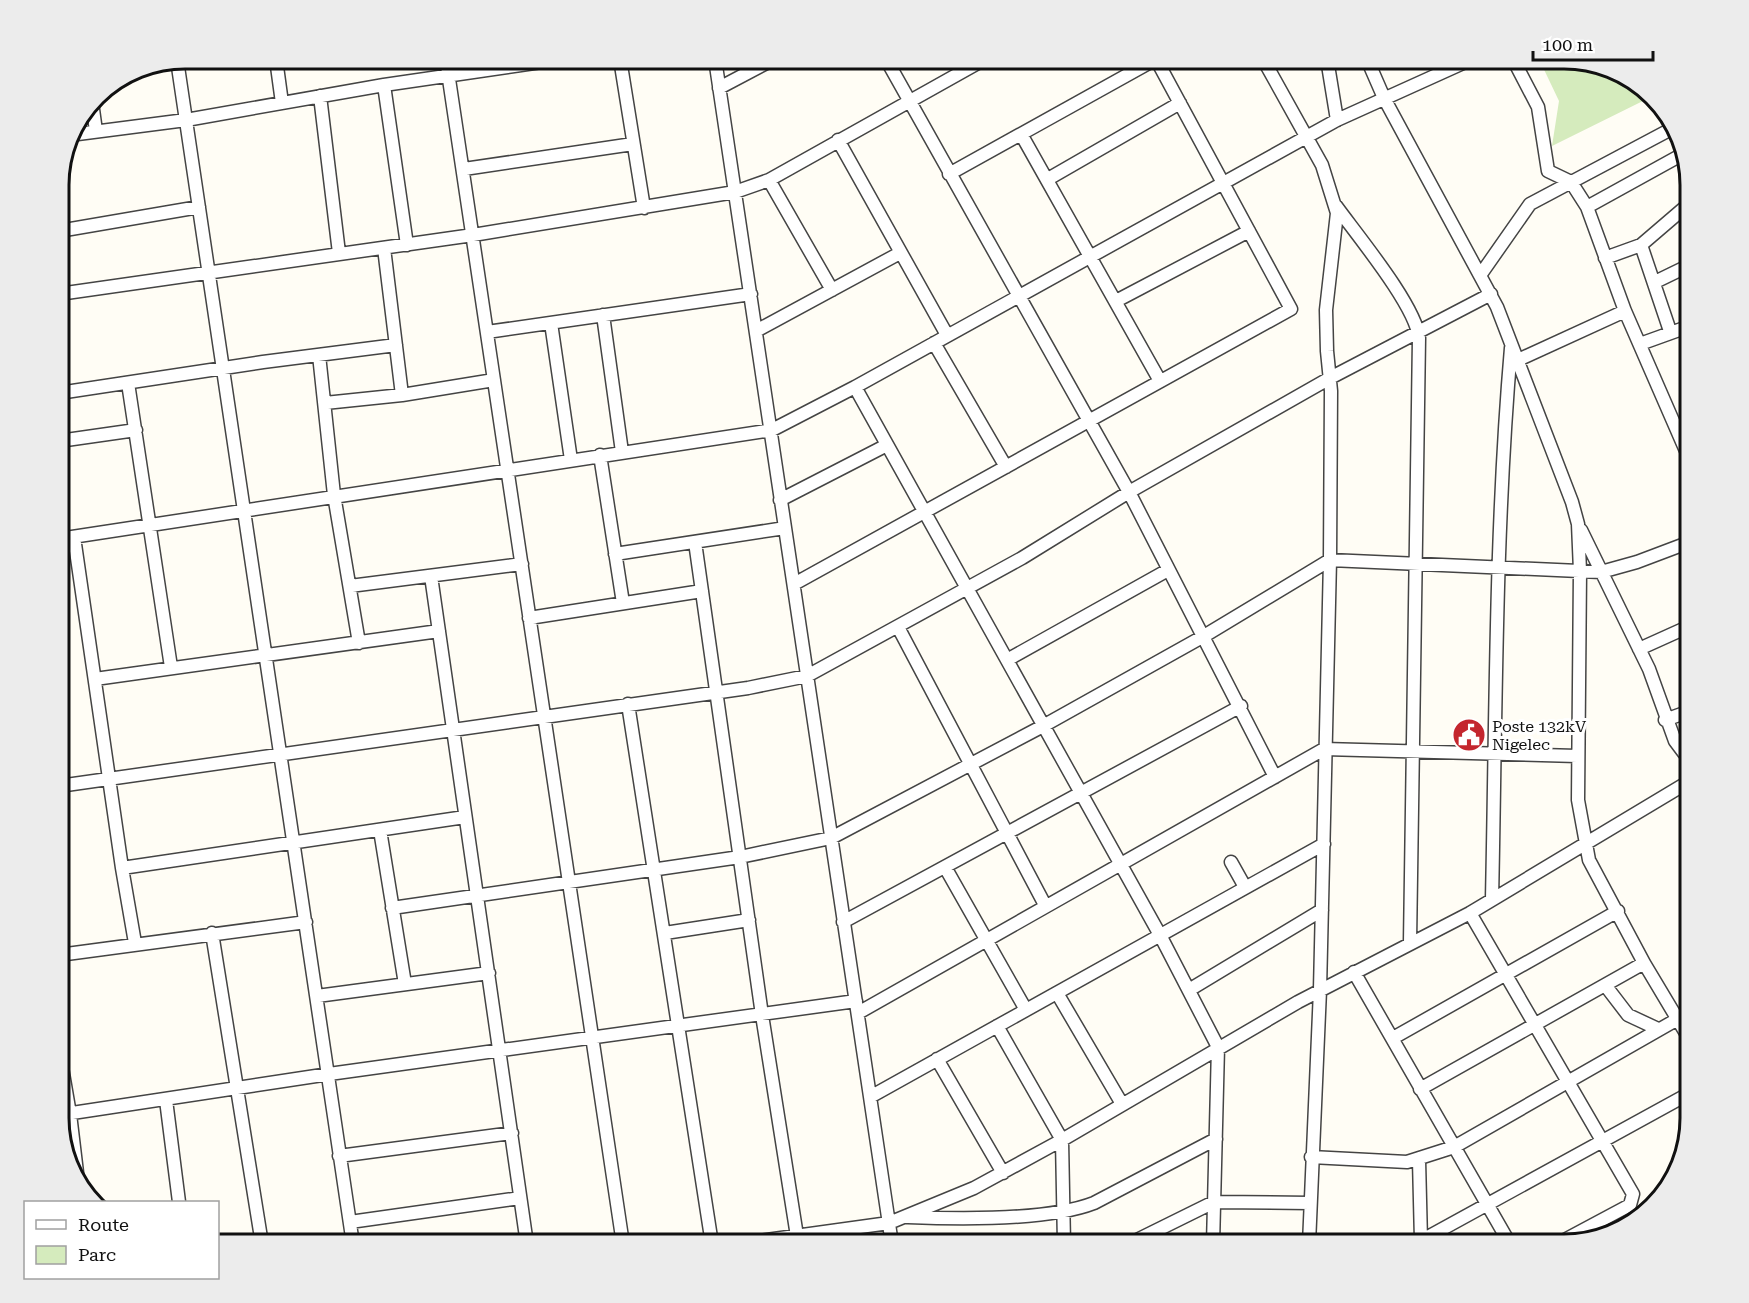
<svg xmlns="http://www.w3.org/2000/svg" width="1749" height="1303" viewBox="0 0 1749 1303" font-family="'Roboto Serif',serif">
	<style>
		.green { fill: #d5ebbd }
		.lines { fill: none; stroke-linecap: round; stroke-linejoin: round }
		.minor-casing { stroke: #444; stroke-width: 15 }
		.minor { stroke: #fff; stroke-width: 12 }
		.labels { text-anchor: middle; stroke-width: 6; stroke-linejoin: round; paint-order: stroke }
		.poi-label { font-size: 16px; fill: #111; stroke: #fff; text-anchor: start }
		.rim { fill: none; stroke: #111; stroke-width: 3 }
	</style>
	<rect width="100%" height="100%" fill="#fffdf5"/>
	<!-- green -->
	<path class="green" d="M1539 59H1564L1641 85 1651 97 1552 146 1559 101Z"/>
	<g class="lines">
		<!-- minor casing -->
		<g class="minor-casing">
			<path id="minor" d="M276 59 282 103
				M446 59 623 1244
				M620 59 644 208
				M715 59 892 1244
				M886 59 1129 492 1275 777
				M1263 59 1322 165 1337 213 1326 310 1327 351 1331 391 1330 560 1320 990 1309 1244
				M1327 59 1337 120
				M1367 59 1384 98 1497 307 1572 502 1578 524 1580 571 1578 800 1589 860 1644 963 1690 1040
				M1513 59 1538 107 1548 171 1571 182 1587 207 1625 311 1690 460
				M177 60 353 1244
				M384 85 407 245
				M719 88 774 59
				M320 96 339 253
				M92 102 96 131
				M1021 134 1160 381
				M70 135 186 120 384 85 562 59
				M838 140 947 335
				M464 169 633 144
				M949 174 1156 59
				M1048 179 1180 103
				M769 180 832 290
				M1336 206C1357 235 1416 306 1419 338L1410 943
				M1587 207 1683 154
				M59 231 199 207
				M1641 245 1670 331
				M384 248 402 395
				M1605 258 1641 245 1690 203
				M1481 274 1530 204 1675 127
				M1655 282 1690 265
				M59 294 473 235 735 192 769 180 985 59
				M1116 301 1249 231
				M603 315 622 452
				M551 323 571 460
				M756 331 900 253
				M487 332 751 294
				M934 343 1006 467
				M1640 344 1690 326
				M319 355 334 495 359 643
				M1518 360 1625 311
				M128 383 171 667
				M855 387 1160 935 1218 1047 1213 1244
				M59 393 263 362 396 345
				M325 403 402 395 494 380
				M59 426 61 441
				M59 441 136 430
				M600 455 623 603
				M780 500 887 445
				M1581 530 1649 669 1675 741 1684 753 1690 757
				M74 537 122 868 135 943
				M59 539 772 430 855 387 1337 120 1472 59
				M695 542 762 1015 797 1236
				M615 554 785 528
				M431 576 527 1244
				M794 584 1291 309 1156 59
				M350 586 522 564
				M529 618 702 591
				M898 627 1045 905
				M1639 649 1690 626
				M1007 660 1168 570
				M95 679 439 631
				M628 704 712 1244
				M1665 720 1690 711
				M59 786 748 688 807 676 1022 558 1129 492 1330 378 1491 294
				M380 830 405 984
				M1231 862 1245 887
				M945 867 1026 1010
				M122 868 465 817
				M1492 899C1496 715 1495 532 1511 348
				M392 908 740 857 831 838 1043 726 1204 636 1330 560 1601 572 1637 562 1690 542
				M1470 913 1633 1194 1630 1205 1557 1244
				M843 922 1241 706
				M212 933 262 1244
				M665 933 749 920
				M59 955 306 922
				M1354 972 1510 1244
				M1605 985 1628 1015 1658 1029
				M1189 990 1322 910
				M1057 993 1122 1104
				M317 996 489 973
				M858 1013 1324 749 1577 756
				M997 1026 1062 1140 1064 1244
				M1393 1038 1618 911
				M59 1050 70 1114 78 1181
				M937 1059 1003 1173
				M1420 1089 1644 963
				M870 1097 1324 844
				M166 1100 179 1202
				M59 1115 329 1074 856 1001
				M339 1156 512 1133
				M1311 1157 1407 1162 1454 1147 1690 1012
				M1419 1160 1421 1241
				M908 1217C958 1219 1048 1221 1094 1203L1216 1139
				M350 1222 520 1198
				M737 1244 889 1223 974 1188 1062 1140 1298 1002 1470 913 1690 781
				M1129 1244 1214 1202 1310 1203
				M1415 1244 1690 1093"/>
		</g>
		<!-- minor -->
		<use href="#minor" class="minor"/>
	</g>
	<!-- icons -->
	<defs>
		<g id="civic-disc" transform="scale(1.725)"><circle r="9.5" fill="#c4262e" stroke="#fff"/><path d="M-.6-6.5H3V-4.5H.6V-3L4-1V1h2V6H-6V1h2V-1L-.6-3ZM-1.2 2.5V6h2.4V2.5Z" fill="#fff"/></g>
	</defs>
	<g fill-rule="evenodd">
		<use href="#civic-disc" x="1469" y="735"/>
	</g>
	<g class="labels">
		<!-- poi labels -->
		<g class="poi-label">
			<text x="1492" y="732">Poste 132kV<tspan x="1492" dy="18">Nigelec</tspan></text>
		</g>
	</g>
	<!-- crop -->
	<path d="M0 0H1749V1303H0ZM185 69H1564A116 116 0 0 1 1680 185V1118A116 116 0 0 1 1564 1234H185A116 116 0 0 1 69 1118V185A116 116 0 0 1 185 69Z" fill="#ececec" fill-rule="evenodd"/>
	<path class="rim" d="M185 69H1564A116 116 0 0 1 1680 185V1118A116 116 0 0 1 1564 1234H185A116 116 0 0 1 69 1118V185A116 116 0 0 1 185 69Z"/>
	<!-- legend -->
	<rect x="24" y="1201" width="195" height="78" fill="#ffffff" stroke="#a0a0a0" stroke-width="1.5"/>
	<rect x="36" y="1220" width="30" height="9" fill="#ffffff" stroke="#a0a0a0" stroke-width="1.5"/>
	<text x="78" y="1231" font-size="18" fill="#111111">Route</text>
	<rect x="36" y="1246" width="30" height="18" fill="#d5ebbd" stroke="#a0a0a0" stroke-width="1.5"/>
	<text x="78" y="1261" font-size="18" fill="#111111">Parc</text>
	<!-- scale -->
	<path d="M1533 51v9h120v-9" fill="none" stroke="#111111" stroke-width="3"/>
	<text x="1542" y="51" font-size="18" fill="#111111" stroke="#ffffff" stroke-width="4.5" paint-order="stroke">100 m</text>
</svg>
